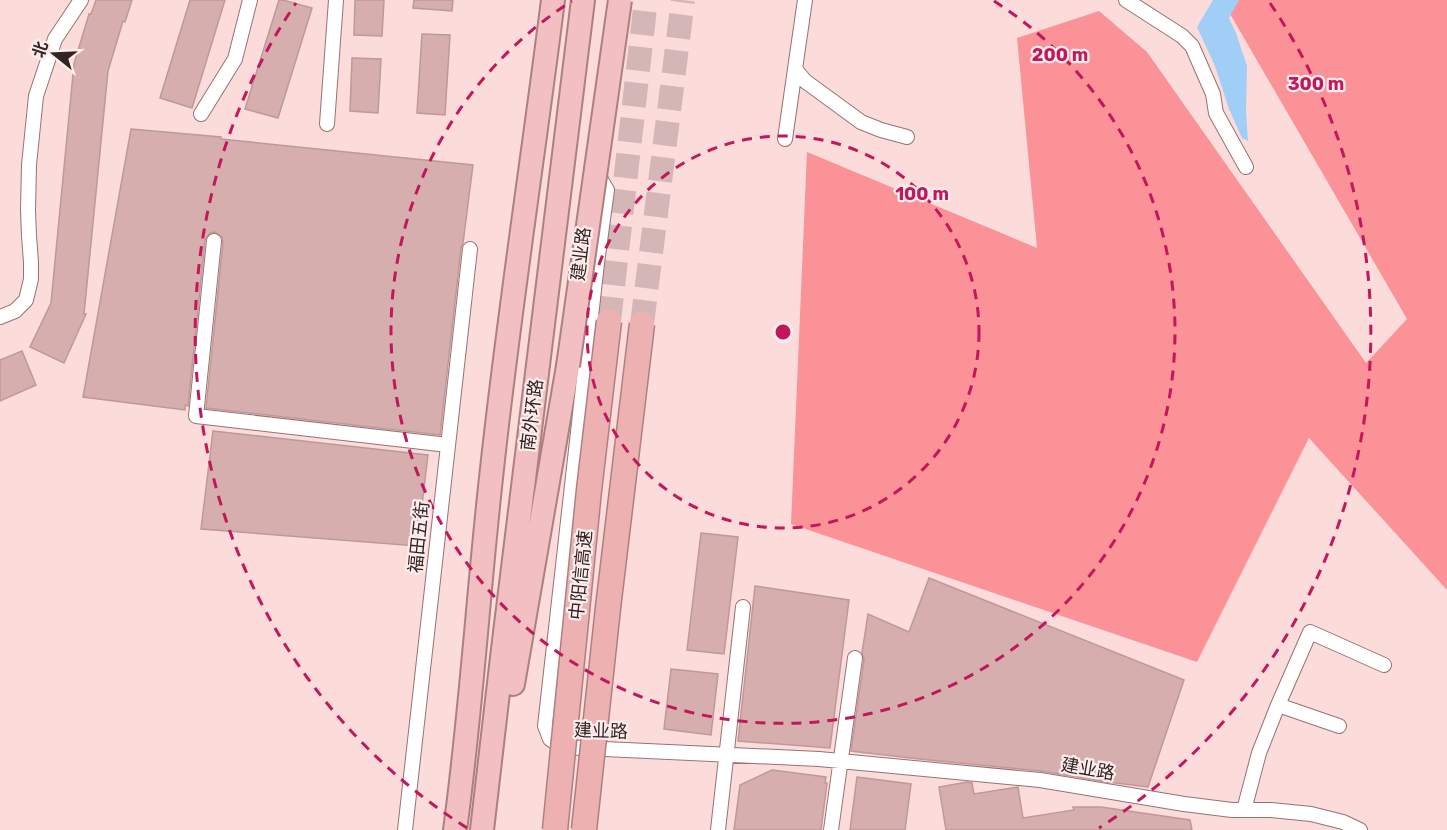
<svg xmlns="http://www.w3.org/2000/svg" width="1447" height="830" viewBox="0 0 1447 830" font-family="Rubik,'Noto Sans SC',sans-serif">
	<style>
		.forest { fill: #fa9297 }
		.water { fill: #a0cef7 }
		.building { fill: #d6aeae; stroke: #bf9898; stroke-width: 1.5 }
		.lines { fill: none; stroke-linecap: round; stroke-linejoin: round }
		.motorway-tunnel { stroke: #d4b6b6; stroke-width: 24; stroke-dasharray: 24 12; stroke-linecap: butt }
		.minor-casing { stroke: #977273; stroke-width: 16 }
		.trunk-casing { stroke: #ad8080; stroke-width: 26 }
		.minor { stroke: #fff; stroke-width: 14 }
		.trunk { stroke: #f2c0c2; stroke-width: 22 }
		.trunk-bridge-casing { stroke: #ad8080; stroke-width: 26; stroke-linecap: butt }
		.motorway-bridge-casing { stroke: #ad8080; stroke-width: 27; stroke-linecap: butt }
		.trunk-bridge { stroke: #f2c0c2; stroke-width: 22 }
		.motorway-bridge { stroke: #eeb1b2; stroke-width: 24 }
		.ring { fill: none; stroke: #c2185b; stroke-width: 3; stroke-dasharray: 10 8 }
		.labels { text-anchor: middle; stroke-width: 4.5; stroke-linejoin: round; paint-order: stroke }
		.street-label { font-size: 18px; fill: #332424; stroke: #feeded }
		.centre { fill: #c2185b; stroke: #feeded; stroke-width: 3 }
		.ring-label { font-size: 18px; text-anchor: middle; font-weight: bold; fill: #c2185b; stroke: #feeded; stroke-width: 4.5; stroke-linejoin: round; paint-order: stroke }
	</style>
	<rect width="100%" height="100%" fill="#fcdbdb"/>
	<!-- forest -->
	<path class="forest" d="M1222 0H1447V590L1309 438 1197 662 791 524 807 152 1037 248 1017 38 1099 11 1147 52 1366 363 1407 319Z"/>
	<!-- water -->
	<path class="water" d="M1213 0H1239L1229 18 1236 33 1247 66 1246 112 1248 141 1242 138 1229 109 1215 66 1197 27Z"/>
	<!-- building -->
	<path class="building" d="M96 0H132L125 22 123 21 108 71 84 314H86L64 363 30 347 51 303 74 64 89 14H91Z
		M190 0H225L192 108 160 98Z
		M279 0H283L312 8 278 118 245 109Z
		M355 0H384L382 36 354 35Z
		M414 0H453L452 11 413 8Z
		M422 34 450 35 445 115 417 113Z
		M352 58 381 59 378 113 350 111Z
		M131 129 221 137V139L473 165 463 243 461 248 440 435 206 408 223 242 222 237 215 232 210 233 205 240 188 406 185 405V410L83 397Z
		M22 351 36 385 0 401V360Z
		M213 431 428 455 417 546 201 529Z
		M701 533 738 537 724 654 687 650Z
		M929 578 1184 680 1148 787 1107 782 1041 771 919 759 851 751 864 659 862 653 868 614 909 632Z
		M755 586 849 600 830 748 738 741Z
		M671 669 718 674 711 735 664 729Z
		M772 770 826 777 825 783H827L821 830H734L740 785Z
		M857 777 911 784 905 830H850Z
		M967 782 972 783 974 794 1018 787 1023 818 1074 810 1073 807H1101L1190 820 1192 830H946L939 787Z"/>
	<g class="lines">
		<!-- motorway-tunnel -->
		<path class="motorway-tunnel" d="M609 321 646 0
			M642 324 683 0"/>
		<!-- minor casing -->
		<g class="minor-casing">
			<path id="minor" d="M805 0 795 69 805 81 861 122 881 130 907 137
				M1126 0 1182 36 1192 46 1213 94 1216 113 1246 167
				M201 114 235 59 250 0
				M327 124 336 0
				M785 139 795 69
				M597 170V173L607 190 597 263 545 726 550 739 562 747 819 759 1040 780 1184 804 1232 810H1271L1311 814 1343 822 1360 830
				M214 241 196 416 448 445
				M0 317 15 311 26 300 31 279V262L29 236 28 210 29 165 36 96 55 39 81 0
				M1278 705 1339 726
				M1244 810 1259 753 1278 705 1310 632 1384 665
				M405 830 470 249
				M718 830 743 607
				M831 830 855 658"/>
		</g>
		<!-- trunk casing -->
		<g class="trunk-casing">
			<path id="trunk" d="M513 684 568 366
				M455 830C471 713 478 595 491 478 508 318 533 159 553 0
				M482 830 503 649 583 0"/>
		</g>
		<!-- minor -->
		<use href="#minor" class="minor"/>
		<!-- trunk -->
		<use href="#trunk" class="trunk"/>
		<!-- trunk-bridge casing -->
		<g class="trunk-bridge-casing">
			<path id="trunk-bridge" d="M568 366 620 0"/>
		</g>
		<!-- motorway-bridge casing -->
		<g class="motorway-bridge-casing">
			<path id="motorway-bridge" d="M555 830 589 490 609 321
				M584 830 608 608 642 324"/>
		</g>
		<!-- trunk-bridge -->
		<use href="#trunk-bridge" class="trunk-bridge"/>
		<!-- motorway-bridge -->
		<use href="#motorway-bridge" class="motorway-bridge"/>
	</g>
	<!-- distance rings -->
	<g class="ring">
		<circle cx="783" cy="332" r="196"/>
		<path d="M994 1A392 392 0 1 1 572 1"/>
		<path d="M467 828A588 588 0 0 1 296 3M1270 3A588 588 0 0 1 1099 828"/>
	</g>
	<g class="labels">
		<!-- street labels -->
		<g class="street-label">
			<text transform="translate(581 254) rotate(-83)" y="6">建业路</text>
			<text transform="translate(532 415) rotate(-83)" y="6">南外环路</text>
			<text transform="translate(419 537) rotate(-84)" y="6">福田五街</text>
			<text transform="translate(581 575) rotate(-84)" y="6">中阳信高速</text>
			<text transform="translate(601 731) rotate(2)" y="6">建业路</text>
			<text transform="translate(1088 769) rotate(10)" y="6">建业路</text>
		</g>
	</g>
	<circle cx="783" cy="332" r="9" class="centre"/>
	<g class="ring-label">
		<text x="1060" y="61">200 m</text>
		<text x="1316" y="90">300 m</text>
		<text x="922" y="200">100 m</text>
	</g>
	<!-- north arrow -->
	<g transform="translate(54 54) rotate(288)" stroke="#feeded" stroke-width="4.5" paint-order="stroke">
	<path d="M0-4.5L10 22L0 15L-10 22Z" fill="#332424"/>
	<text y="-9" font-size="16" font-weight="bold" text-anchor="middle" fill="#332424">北</text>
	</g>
</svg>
